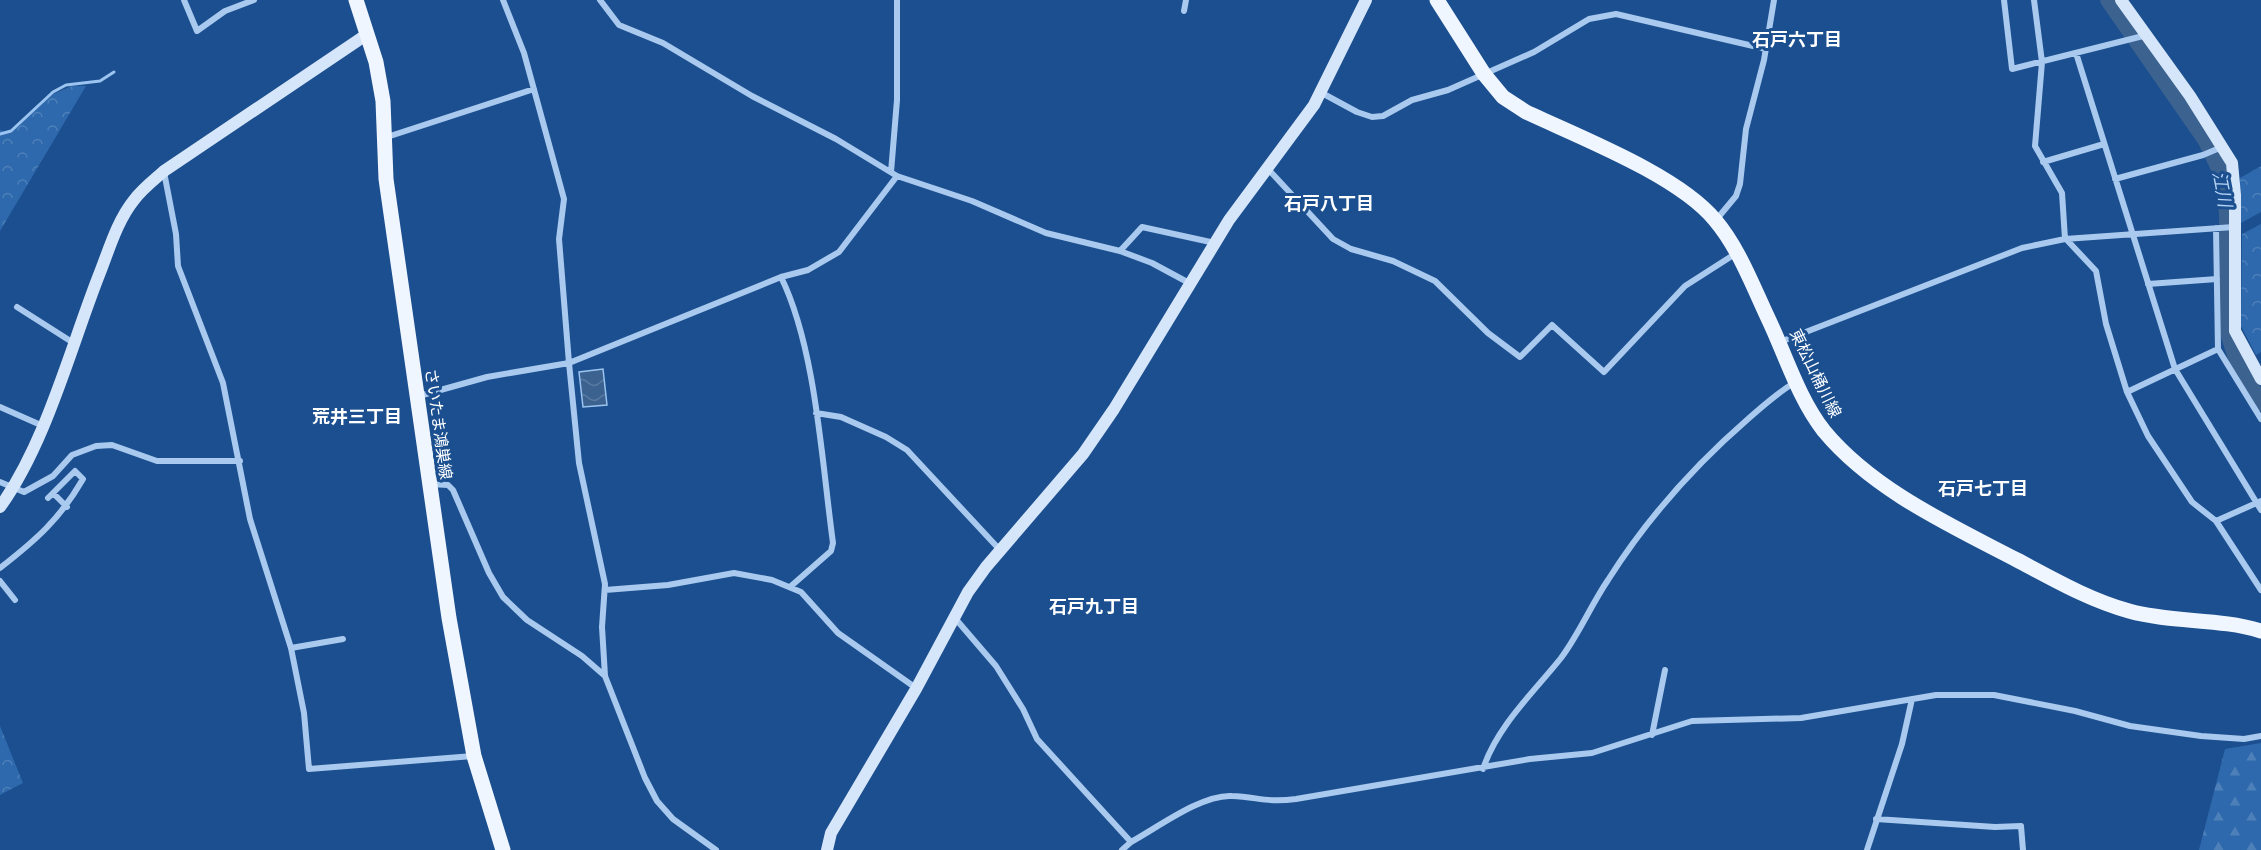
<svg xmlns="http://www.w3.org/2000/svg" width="2261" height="850" viewBox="0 0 2261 850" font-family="Karla,'Noto Sans JP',sans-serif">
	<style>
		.forest { fill: url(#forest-firs) }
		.park { fill: url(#park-crowns) }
		.water { fill: url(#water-waves); stroke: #9cc4f0; stroke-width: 1.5 }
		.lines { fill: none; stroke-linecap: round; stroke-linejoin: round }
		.stream { stroke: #9cc4f0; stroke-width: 3 }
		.river { stroke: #3c6290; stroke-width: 16 }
		.street { stroke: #a9c9ee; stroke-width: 6 }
		.secondary { stroke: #d6e6fa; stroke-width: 12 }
		.primary { stroke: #f0f6ff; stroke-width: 15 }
		.labels { text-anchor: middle; stroke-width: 6; stroke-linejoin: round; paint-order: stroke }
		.street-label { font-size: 16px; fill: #fff; stroke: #1b4f8f }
		.neighbourhood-label { font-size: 18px; font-weight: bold; fill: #fff; stroke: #1b4f8f }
		.water-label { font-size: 18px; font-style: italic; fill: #b5d3f5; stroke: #1b4f8f }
	</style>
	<defs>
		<pattern id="forest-firs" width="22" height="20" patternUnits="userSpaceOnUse" patternTransform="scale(1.5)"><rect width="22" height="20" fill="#2e69ad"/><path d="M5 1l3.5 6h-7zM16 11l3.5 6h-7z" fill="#4d80b9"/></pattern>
		<pattern id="park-crowns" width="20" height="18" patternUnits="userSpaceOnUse" patternTransform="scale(1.5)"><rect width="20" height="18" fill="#2e69ad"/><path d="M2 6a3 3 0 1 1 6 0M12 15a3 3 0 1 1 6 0" fill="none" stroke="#4d80b9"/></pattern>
		<pattern id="water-waves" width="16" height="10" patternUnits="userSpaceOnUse" patternTransform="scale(1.5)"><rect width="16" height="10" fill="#3c6290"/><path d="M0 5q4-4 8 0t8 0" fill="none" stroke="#597aa1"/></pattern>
	</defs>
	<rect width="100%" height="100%" fill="#1b4f8f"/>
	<!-- forest -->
	<path class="forest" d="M2261 743V850H2199L2225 749Z"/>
	<!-- park -->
	<path class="park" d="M72 86H86L0 231V130L10 133 53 94Z
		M2261 166V212L2241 223 2240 178Z
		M2261 224V352L2256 355 2241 326 2242 234Z
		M0 726 23 783 0 795Z"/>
	<!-- water -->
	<path class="water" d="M603 369 607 405 583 407 579 372Z"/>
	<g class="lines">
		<!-- stream -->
		<path class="stream" d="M0 134 11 131 53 92 66 85 100 81 114 72"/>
		<!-- river -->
		<path class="river" d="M2108 0 2206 141 2222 175 2227 214 2228 333 2237 361 2261 403"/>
		<!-- street -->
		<path class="street" d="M184 0 197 31 225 11 254 0
			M503 0 524 53 564 199 559 239 569 363 579 463 605 584 602 627 605 676 645 778 657 801 673 819 716 850
			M600 0 619 25 663 43 752 96 836 139 897 176 972 201 1046 233 1120 251 1152 263 1191 284
			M2004 0 2012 69 2147 35
			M2034 0 2042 62 2035 146 2062 193 2065 239
			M1184 11 1186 0
			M2076 53 2175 369 2261 510
			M1320 92 1357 112 1372 117 1383 116 1412 100 1448 90 1534 52 1589 19 1616 14 1766 49
			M384 138 534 89
			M2043 162 2104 144
			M1268 169 1333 239 1351 249 1393 261 1435 281 1488 333 1520 357 1552 325 1604 372 1685 286 1735 254
			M164 172 176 234 178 266 223 383 250 519 291 648 304 713 309 769 473 756
			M891 172 897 100V0
			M2115 179 2203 155 2222 147
			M1716 220 1736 196 1740 184 1746 129 1764 60 1774 0
			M2216 228 2218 349 2261 419
			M2066 239 2096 271 2106 324 2127 392 2148 436 2192 502 2216 521 2261 590
			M1120 251 1142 227 1215 243
			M781 277C816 348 822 464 833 543L831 551 790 587
			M2148 284 2217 279
			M17 307 72 342
			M1780 342 2022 248 2065 239 2234 227
			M2127 392 2218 349
			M419 396 487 377 569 363 781 277 808 270 839 252 897 176
			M0 407 43 426
			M816 413 841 417 886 437 907 450 1000 550
			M0 482 24 492 53 476 72 455 96 446 112 445 157 461H240
			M430 484 448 485 453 490 489 573 503 597 527 620 582 656 605 676
			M53 493 67 507
			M2216 521 2261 501
			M0 568C36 540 60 519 83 479L75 471 48 498
			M0 581 15 600
			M605 590 668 585 734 573 772 580 801 592 838 633 916 688
			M954 617 996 666 1023 709 1037 739 1131 842
			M291 648 343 639
			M1652 735 1665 670
			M1483 769C1497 726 1534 692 1561 658 1579 634 1591 605 1608 580 1646 520 1695 465 1748 419 1763 406 1777 393 1794 383
			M1876 819 1995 827 2021 826 2023 850
			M1122 850 1131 842C1157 828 1202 794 1232 796 1258 797 1267 803 1296 799L1530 759 1592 753 1692 721 1801 718 1936 695H1994L2075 711 2130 726 2201 736 2244 739 2261 736
			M1867 850 1902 744 1912 699"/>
		<!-- secondary -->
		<path class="secondary" d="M2121 0 2190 96 2232 163 2235 195V331L2261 379
			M0 507C46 443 70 349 99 275 109 250 117 221 134 200 142 189 154 180 164 171L366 35
			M827 850 831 833 916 689 968 592 986 567 1083 454 1114 409 1229 220 1314 105 1366 0"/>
		<!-- primary -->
		<path class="primary" d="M356 0 376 62 383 101 386 179 449 618 474 756 503 850
			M1437 0 1484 74 1503 97 1526 112C1579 137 1678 175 1715 220 1738 247 1752 284 1767 316 1785 353 1798 398 1824 431 1873 490 1950 525 2017 560 2053 579 2089 600 2129 611 2172 623 2219 618 2261 631"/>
	</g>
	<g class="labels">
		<!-- street labels -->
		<g class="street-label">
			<text transform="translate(1816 373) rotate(64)" y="6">東松山桶川線</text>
			<text transform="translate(439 424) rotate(82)" y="6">さいたま鴻巣線</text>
		</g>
		<!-- neighbourhood labels -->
		<g class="neighbourhood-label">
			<text x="1797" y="46">石戸六丁目</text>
			<text x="1329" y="210">石戸八丁目</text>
			<text x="357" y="423">荒井三丁目</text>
			<text x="1983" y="495">石戸七丁目</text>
			<text x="1094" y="613">石戸九丁目</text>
		</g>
		<!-- water labels -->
		<g class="water-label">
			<text transform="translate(2222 189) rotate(79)" y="6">江川</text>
		</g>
	</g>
</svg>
